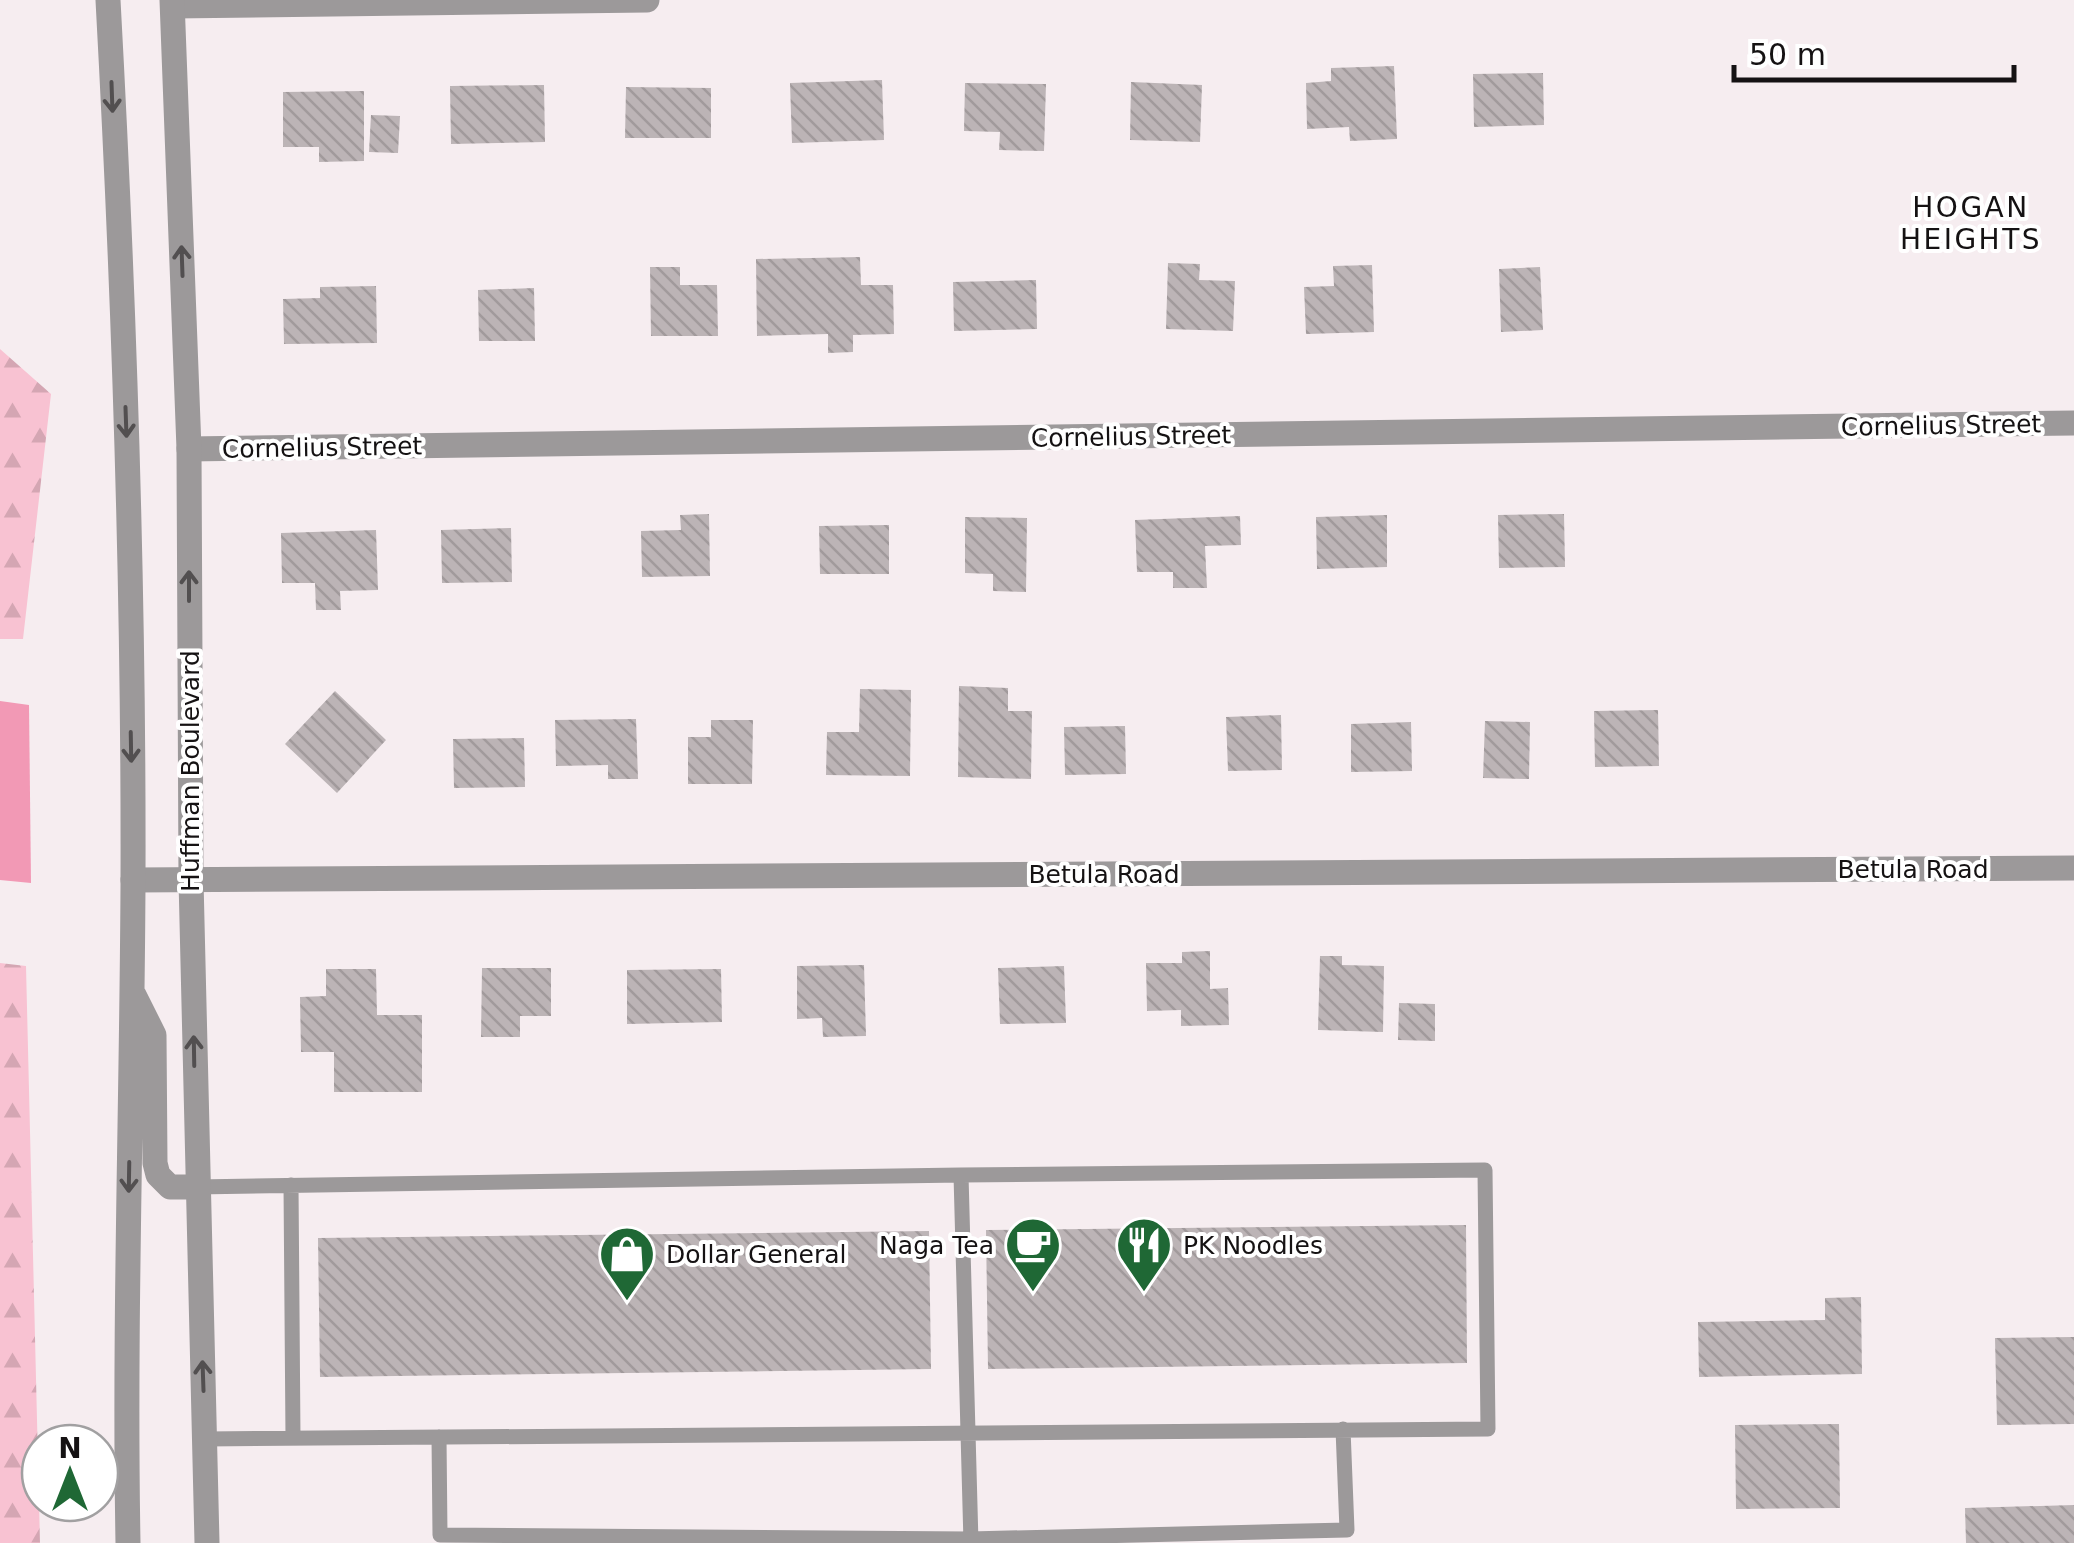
<svg xmlns="http://www.w3.org/2000/svg" width="2074" height="1543" viewBox="0 0 2074 1543" font-family="'DejaVu Sans',sans-serif">
	<style>
		.forest { fill: url(#forest-firs) }
		.water { fill: #f299b5 }
		.building { fill: url(#building-back-hatch) }
		.lines { fill: none; stroke-linecap: round; stroke-linejoin: round }
		.service { stroke: #9c999a; stroke-width: 15 }
		.minor { stroke: #9c999a; stroke-width: 25 }
		.tertiary { stroke: #9c999a; stroke-width: 25 }
		.oneway { stroke: #524f50 }
		.labels { text-anchor: middle; stroke-width: 8; stroke-linejoin: round; paint-order: stroke }
		.street-label { font-size: 25px; fill: #151213; stroke: #fff }
		.poi-label { font-size: 25px; fill: #151213; stroke: #fff; text-anchor: start }
		.neighbourhood-label { font-size: 28px; letter-spacing: 2.5px; fill: #151213; stroke: #fff }
	</style>
	<defs>
		<pattern id="forest-firs" width="22" height="20" patternUnits="userSpaceOnUse" patternTransform="scale(2.5)"><rect width="22" height="20" fill="#f8c2d2"/><path d="M5 1l3.5 6h-7zM16 11l3.5 6h-7z" fill="#d4a6b3"/></pattern>
		<pattern id="building-back-hatch" width="6" height="6" patternUnits="userSpaceOnUse" patternTransform="scale(2.5)"><rect width="6" height="6" fill="#bcb4b6"/><path d="M-1 5l2 2M0 0l6 6M5-1l2 2" fill="none" stroke="#a19a9c"/></pattern>
	</defs>
	<rect width="100%" height="100%" fill="#f6edf0"/>
	<!-- forest -->
	<path class="forest" d="M0 349 51 394 23 639H0Z
		M0 963 26 966 40 1543H0Z"/>
	<!-- water -->
	<path class="water" d="M0 701 29 705 31 883 0 880Z"/>
	<!-- building -->
	<path class="building" d="M1394 66 1397 139 1350 141 1349 127 1307 129 1306 83 1331 81V68Z
		M1543 73 1544 125 1474 127 1473 74Z
		M882 80 884 140 792 143 790 83Z
		M1131 82 1202 85 1200 142 1130 140Z
		M965 83 1046 84 1044 151 999 150 1000 132 964 131Z
		M544 85 545 142 451 144 450 86Z
		M626 87 711 88V138H625Z
		M364 91V161L319 162V147H283V92Z
		M371 115 400 116 398 153 369 152Z
		M860 257 861 285H893L894 334 853 335V352L828 353V334L757 336 756 259Z
		M1168 263 1200 264 1199 280 1235 281 1233 331 1166 329Z
		M1372 265 1374 332 1306 334 1304 287 1334 286 1333 266Z
		M650 267H680V285H717L718 336H651Z
		M1540 267 1543 330 1501 332 1499 269Z
		M1036 280 1037 329 954 331 953 282Z
		M376 286 377 343 284 344 283 299 320 298V287Z
		M534 288 535 341H479L478 290Z
		M709 514 710 576 642 577 641 531 681 530 680 515Z
		M1564 514 1565 567 1499 568 1498 515Z
		M1387 515V567L1317 569 1316 517Z
		M1240 516 1241 545 1205 546 1207 588H1173V572H1137L1135 520Z
		M965 517 1027 518 1026 592 993 591V574L965 573Z
		M889 525V574H820L819 526Z
		M511 528 512 582 442 583 441 530Z
		M376 530 378 590 340 591 341 610H316L315 583H282L281 533Z
		M959 686 1008 688V711H1032L1031 779 958 777Z
		M860 689 911 690 910 776 826 775 827 732H859Z
		M335 691 386 740 337 793 285 744Z
		M1658 710 1659 766 1595 767 1594 711Z
		M1281 715 1282 770 1228 771 1226 717Z
		M636 719 638 779H608V765L556 766 555 720Z
		M711 720H753L752 784H688V737H711Z
		M1485 721 1530 722 1529 779 1483 778Z
		M1411 722 1412 771 1351 772V724Z
		M1125 726 1126 774 1065 775 1064 727Z
		M524 738 525 787 454 788 453 739Z
		M1210 951V989L1228 988 1229 1025 1181 1026V1010L1147 1011 1146 963H1182V952Z
		M1320 956H1342V965L1384 966 1383 1032 1318 1030Z
		M864 965 866 1036 823 1037 822 1018 797 1019V966Z
		M1064 966 1066 1023 1000 1024 998 968Z
		M482 968H551V1016H520V1037H481Z
		M326 969H376L377 1015H422V1092H334V1052H301L300 997 326 996Z
		M721 969 722 1022 627 1024V970Z
		M1399 1003 1435 1004V1041L1398 1040Z
		M1466 1225 1467 1363 988 1369 986 1230Z
		M929 1231 931 1369 320 1377 318 1238Z
		M1861 1297 1862 1374 1699 1377 1698 1322 1825 1320V1298Z
		M2074 1337V1424L1997 1425 1995 1338Z
		M1839 1424 1840 1508 1736 1509 1735 1425Z
		M2074 1505V1543H1966L1965 1508Z"/>
	<g class="lines">
		<!-- service -->
		<path class="service" d="M291 1185 293 1438
			M196 1187 961 1175 971 1543
			M439 1437 440 1535 970 1539 1347 1530 1343 1429
			M205 1439 1488 1429 1485 1170 961 1175"/>
		<!-- minor -->
		<path class="minor" d="M173 6 647 0
			M189 449 2074 423
			M133 880 2074 868"/>
		<!-- tertiary -->
		<path class="tertiary" d="M108 0C124 294 134 589 133 884 132 1104 124 1323 128 1543
			M172 0 189 449 191 880 207 1543
			M134 995 154 1035 155 1163 158 1175 170 1187H196"/>
	</g>
	<!-- one-way arrows -->
	<defs><path id="oneway-shaft" d="M-6 0H5M1.5-3L5.5 0L1.5 3" fill="none" stroke-width="1.6" stroke-linecap="round" stroke-linejoin="round" transform="scale(2.5)"/></defs>
	<g class="oneway">
		<use href="#oneway-shaft" transform="translate(112 97) rotate(88)"/>
		<use href="#oneway-shaft" transform="translate(182 261) rotate(-92)"/>
		<use href="#oneway-shaft" transform="translate(126 422) rotate(88)"/>
		<use href="#oneway-shaft" transform="translate(189 586) rotate(-90)"/>
		<use href="#oneway-shaft" transform="translate(131 747) rotate(89)"/>
		<use href="#oneway-shaft" transform="translate(194 1051) rotate(-91)"/>
		<use href="#oneway-shaft" transform="translate(129 1177) rotate(91)"/>
		<use href="#oneway-shaft" transform="translate(203 1376) rotate(-92)"/>
	</g>
	<!-- icons -->
	<defs>
		<g id="cafe-pin" transform="scale(2.875)"><path d="M0 17L-7.5 6A9.5 9.5 0 1 1 7.5 6Z" fill="#1f6835" stroke="#fff"/><path d="M-5.5-4.5H6V0H3Q3 3.5 0 3.5H-2.5Q-5.5 3.5-5.5 0ZM3-3.2v2h1.7v-2ZM-6 4.5H4V6H-6Z" fill="#fff"/></g>
		<g id="restaurant-pin" transform="scale(2.875)"><path d="M0 17L-7.5 6A9.5 9.5 0 1 1 7.5 6Z" fill="#1f6835" stroke="#fff"/><path d="M-5-6h1v4h1v-4h1v4h1v-4h1v5L-1.5 .5V6h-2V.5L-5-1ZM5-6V6H3V1.5H1.5Q1.5-4 5-6Z" fill="#fff"/></g>
		<g id="shop-pin" transform="scale(2.875)"><path d="M0 17L-7.5 6A9.5 9.5 0 1 1 7.5 6Z" fill="#1f6835" stroke="#fff"/><path d="M-5-2.5h2.3a2.7 3.5 0 0 1 5.4 0H5L5.5 6h-11ZM-1.5-2.5h3a1.5 2.3 0 0 0-3 0Z" fill="#fff"/></g>
	</defs>
	<g fill-rule="evenodd">
		<use href="#cafe-pin" x="1033" y="1245"/>
		<use href="#restaurant-pin" x="1144" y="1245"/>
		<use href="#shop-pin" x="627" y="1254"/>
	</g>
	<g class="labels">
		<!-- street labels -->
		<g class="street-label">
			<text transform="translate(1941 425) rotate(-1)" y="9">Cornelius Street</text>
			<text transform="translate(1131 436) rotate(-1)" y="9">Cornelius Street</text>
			<text transform="translate(322 447) rotate(-1)" y="9">Cornelius Street</text>
			<text transform="translate(190 771) rotate(-90)" y="9">Huffman Boulevard</text>
			<text x="1913" y="878">Betula Road</text>
			<text x="1104" y="883">Betula Road</text>
		</g>
		<!-- poi labels -->
		<g class="poi-label">
			<text x="994" y="1254" text-anchor="end">Naga Tea</text>
			<text x="1183" y="1254">PK Noodles</text>
			<text x="666" y="1263">Dollar General</text>
		</g>
		<!-- neighbourhood labels -->
		<g class="neighbourhood-label">
			<text x="1971" y="217">HOGAN<tspan x="1971" dy="32">HEIGHTS</tspan></text>
		</g>
	</g>
	<!-- north arrow -->
	<g transform="translate(70 1473)"><circle r="48" fill="#ffffff" stroke="#a1a0a1" stroke-width="2.5"/>
	<path d="M0-8L18 38L0 25L-18 38Z" fill="#1f6835"/>
	<text y="-15" font-size="28" font-weight="bold" text-anchor="middle" fill="#151213">N</text>
	</g>
	<!-- scale -->
	<path d="M1734 65v15h280v-15" fill="none" stroke="#151213" stroke-width="5"/>
	<text x="1749" y="65" font-size="30" fill="#151213" stroke="#ffffff" stroke-width="8" paint-order="stroke">50 m</text>
</svg>
